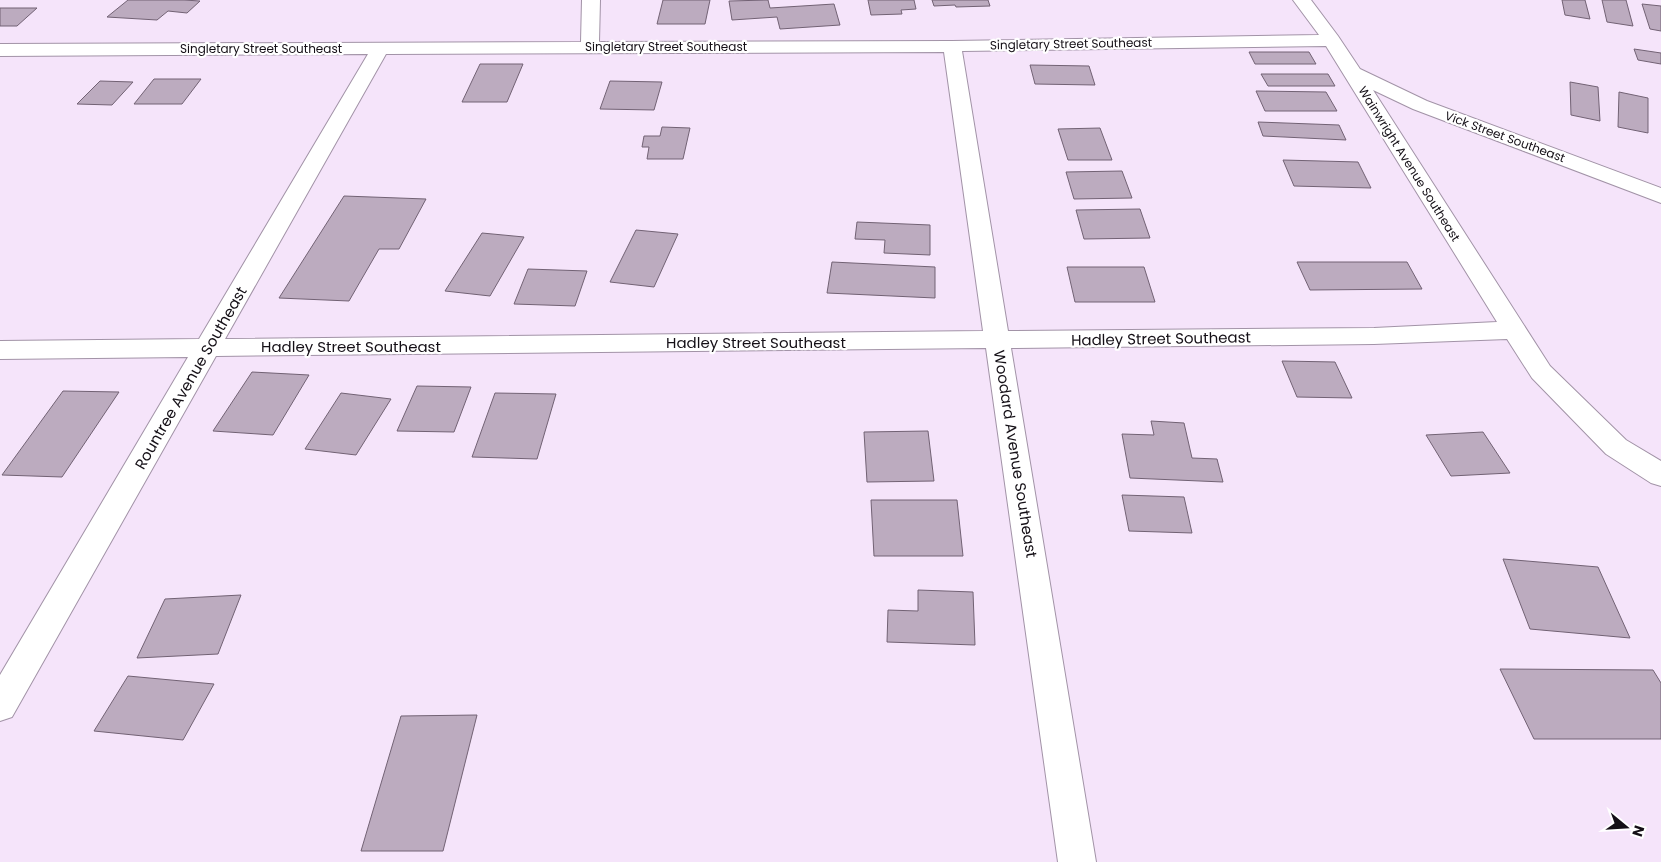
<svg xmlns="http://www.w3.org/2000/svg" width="1661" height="862" viewBox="0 0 1661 862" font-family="Poppins,sans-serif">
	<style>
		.building { fill: #bcabbf; stroke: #726274 }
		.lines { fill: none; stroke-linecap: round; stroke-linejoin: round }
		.minor-casing { stroke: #a293a7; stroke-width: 2 }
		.minor { fill: #fff; fill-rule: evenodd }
		.labels { text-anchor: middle; stroke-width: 4.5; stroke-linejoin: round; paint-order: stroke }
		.far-street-label { font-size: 12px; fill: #140f16; stroke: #fff }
		.street-label { font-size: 15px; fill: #140f16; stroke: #fff }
	</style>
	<rect width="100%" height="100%" fill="#f5e4fa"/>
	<!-- building -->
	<path class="building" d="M128 0H184L200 1 187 13 168 11 157 20 107 17Z
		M663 0H710L705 24H657Z
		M768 0 770 8 834 4 840 25 780 29 777 17 732 20 729 1Z
		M868 0H914L916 9 901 10 902 14 871 15Z
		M932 0H988L990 6 956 7 955 5 934 6Z
		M1562 0H1585L1590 19 1565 15Z
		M1602 0H1626L1633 26 1607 22Z
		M1642 4 1661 6V31L1650 29Z
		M0 8H37L17 26H0Z
		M1634 49 1661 53V64L1638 60Z
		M1249 52H1309L1316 64H1255Z
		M480 64H523L507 102H462Z
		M1030 65 1089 66 1095 85 1035 84Z
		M1261 74H1328L1335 86H1268Z
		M154 79H201L182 104H134Z
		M100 81 133 82 112 105 77 104Z
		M610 81 662 82 654 110 600 109Z
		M1570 82 1598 87 1600 121 1571 115Z
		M1256 91 1326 92 1337 111H1265Z
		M1619 92 1648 98V133L1618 127Z
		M1258 122 1339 125 1346 140 1263 136Z
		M662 127 690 128 683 159H647L649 147H642L644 136H660Z
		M1100 128 1112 160H1068L1058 129Z
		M1283 160 1358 162 1371 188 1294 186Z
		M1122 171 1132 198 1074 199 1066 172Z
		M344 196 426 199 399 249H379L349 301 279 298Z
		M1140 209 1150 238 1084 239 1076 210Z
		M857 222 930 225V255L884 253 885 240 855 239Z
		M636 230 678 234 654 287 610 282Z
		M482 233 524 237 490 296 445 291Z
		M832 262 935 267V298L827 293Z
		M1297 262H1407L1422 289 1310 290Z
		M1067 267H1144L1155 302H1075Z
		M528 269 587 271 575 306 514 304Z
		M1282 361 1335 362 1352 398 1297 397Z
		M252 372 309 375 273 435 213 431Z
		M417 386 471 387 454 432 397 431Z
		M63 391 119 392 62 477 2 475Z
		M341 393 391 399 356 455 305 449Z
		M495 393 556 394 537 459 472 457Z
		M1151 421 1184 423 1192 458 1217 459 1223 482 1130 478 1122 434 1154 435Z
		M928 431 934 481 867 482 864 432Z
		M1483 432 1510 473 1451 476 1426 435Z
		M1122 495 1184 497 1192 533 1129 531Z
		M871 500H957L963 556H874Z
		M1503 559 1598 567 1630 638 1530 629Z
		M918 590 973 592 975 645 887 642 888 610 918 611Z
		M241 595 218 654 137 658 165 599Z
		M1500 669 1653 670 1661 683V739H1534Z
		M128 676 214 684 183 740 94 731Z
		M477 715 443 851H361L401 716Z"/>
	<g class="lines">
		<!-- minor casing -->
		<g class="minor-casing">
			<path id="minor" d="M582 0H600L599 42 952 41 1319 35 1293 0H1311L1338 36 1360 69 1427 101 1661 188V203L1413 109 1373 90 1550 366 1626 440 1661 461V486L1651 483 1606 454 1532 378 1507 339 1374 344 1011 348 1096 862H1058L986 348 216 356 12 717 0 721V675L188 357 0 359V341L199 339 368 54 0 56V44L581 42ZM1326 46 1497 322 1374 328 1008 331 962 51ZM944 52 983 331 225 339 386 54Z"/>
		</g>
		<!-- minor -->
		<use href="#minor" class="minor"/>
	</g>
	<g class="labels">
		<!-- far-street labels -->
		<g class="far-street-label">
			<text transform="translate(1071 44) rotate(-1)" y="4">Singletary Street Southeast</text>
			<text x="666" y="51">Singletary Street Southeast</text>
			<text x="261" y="53">Singletary Street Southeast</text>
			<text transform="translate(1505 137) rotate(20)" y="4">Vick Street Southeast</text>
			<text transform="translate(1409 164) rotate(58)" y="4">Wainwright Avenue Southeast</text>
		</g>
		<!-- street labels -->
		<g class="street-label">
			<text transform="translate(1161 339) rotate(-1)" y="5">Hadley Street Southeast</text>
			<text x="756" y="348">Hadley Street Southeast</text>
			<text x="351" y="352">Hadley Street Southeast</text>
			<text transform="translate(191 378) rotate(-60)" y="5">Rountree Avenue Southeast</text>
			<text transform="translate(1015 454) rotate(81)" y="5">Woodard Avenue Southeast</text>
		</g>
	</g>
	<!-- north arrow -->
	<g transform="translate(1626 827) rotate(108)" stroke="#ffffff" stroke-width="4" paint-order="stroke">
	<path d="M0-4L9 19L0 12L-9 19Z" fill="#140f16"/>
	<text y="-8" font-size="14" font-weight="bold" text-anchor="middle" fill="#140f16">N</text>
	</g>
</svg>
